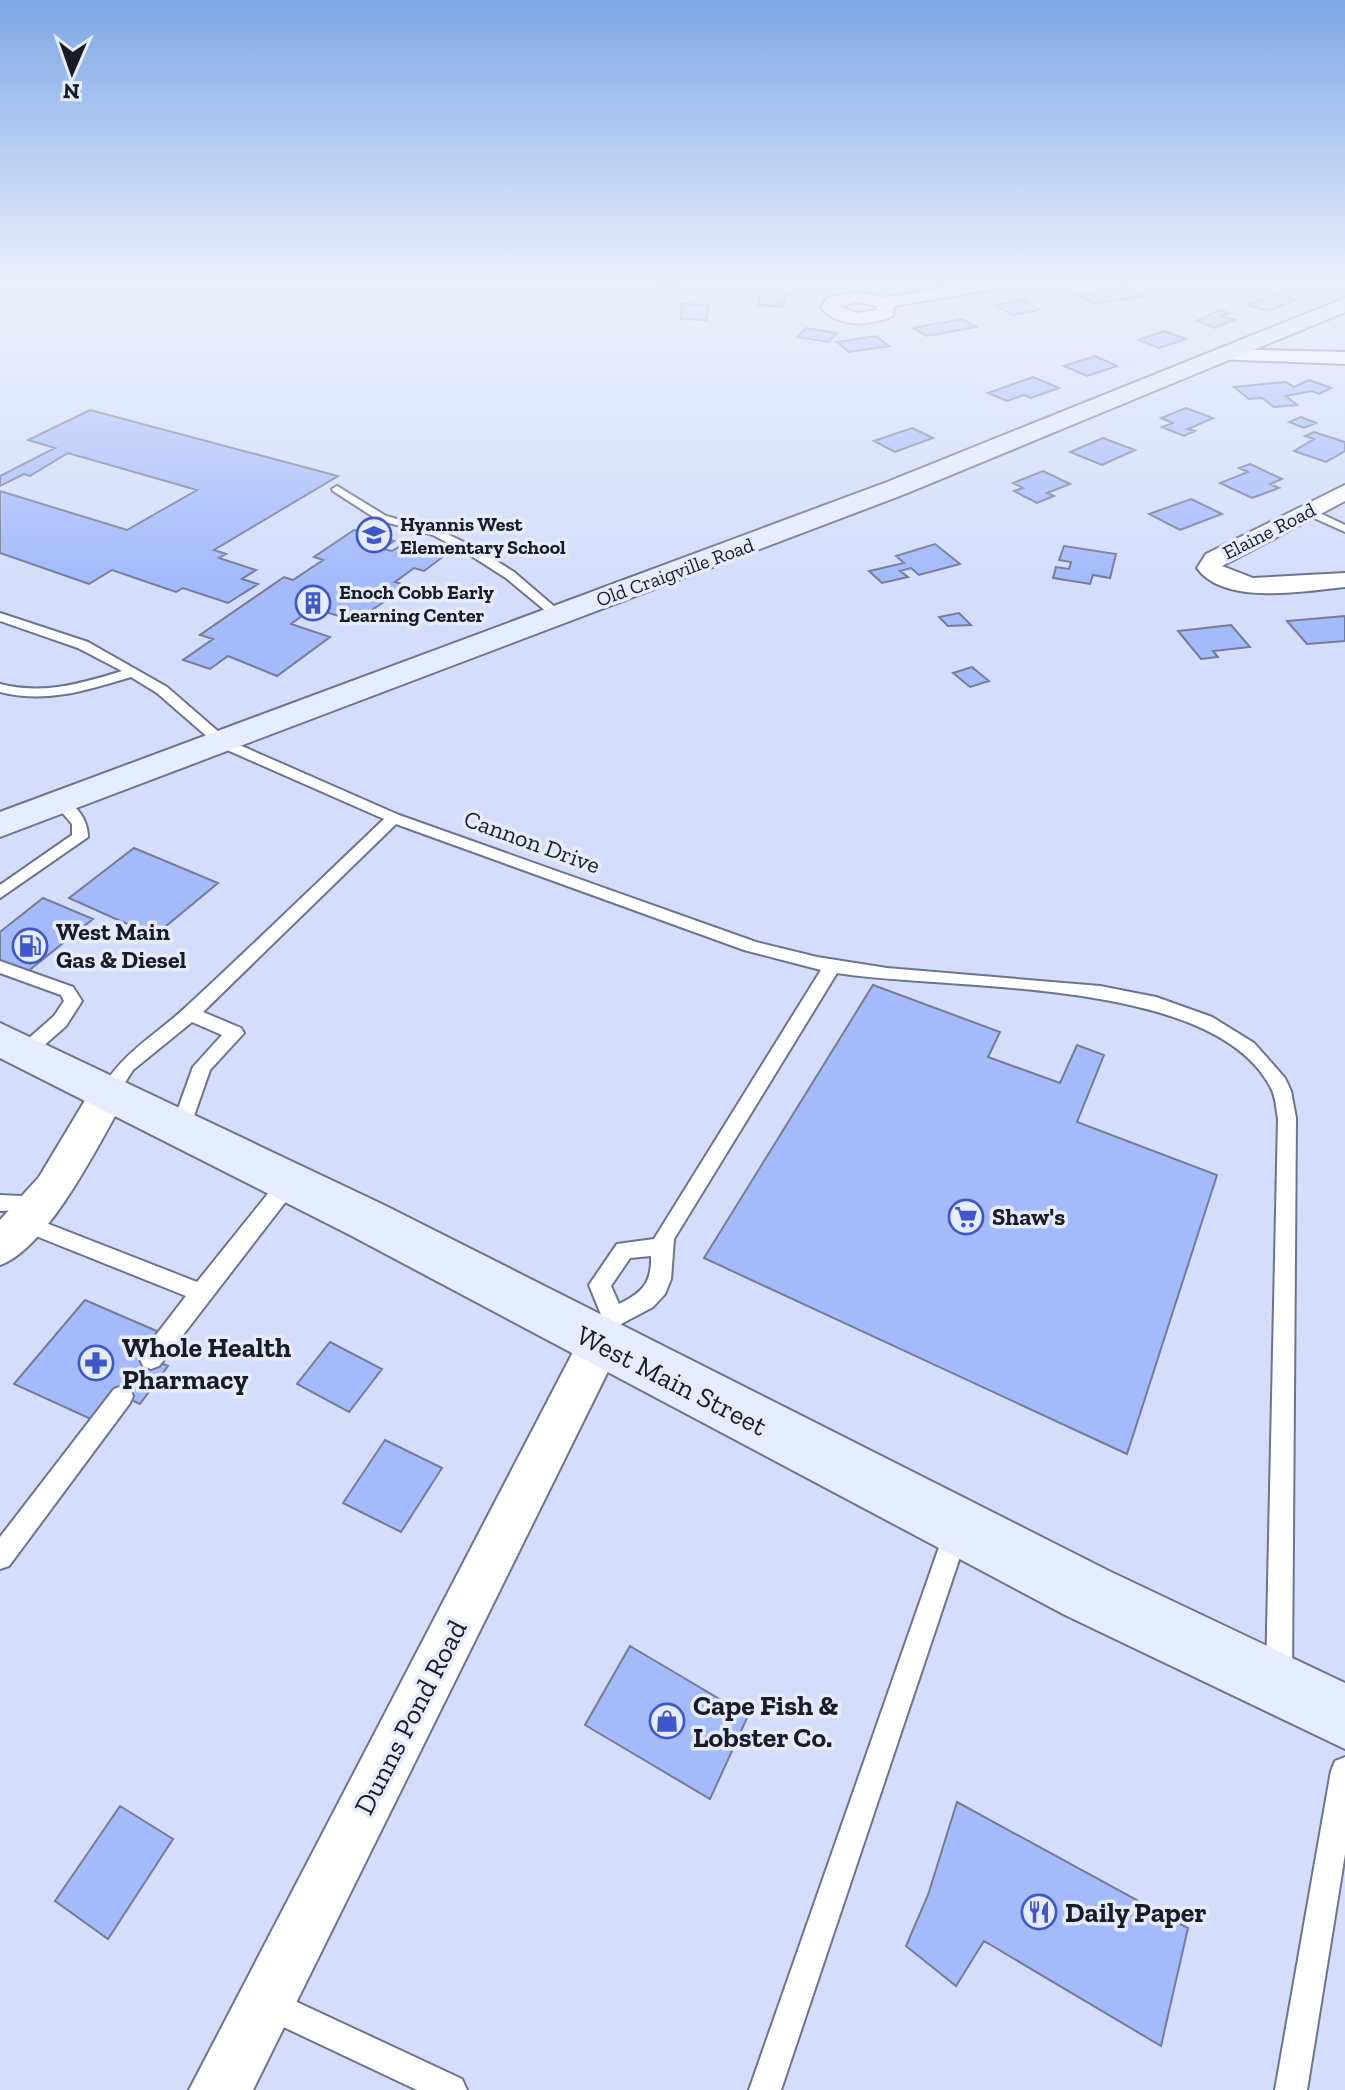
<svg xmlns="http://www.w3.org/2000/svg" width="1345" height="2090" viewBox="0 0 1345 2090" font-family="'Zilla Slab',serif">
	<style>
		.building { fill: #a4bafb; stroke: #737d96; stroke-width: 2 }
		.lines { fill: none; stroke-linecap: round; stroke-linejoin: round }
		.lane-casing { stroke: #6c758f; stroke-width: 4 }
		.street-casing { stroke: #6c758f; stroke-width: 4 }
		.secondary-casing { stroke: #6c758f; stroke-width: 4 }
		.lane { fill: #fff; fill-rule: evenodd }
		.street { fill: #fff; fill-rule: evenodd }
		.secondary { fill: #e6edff; fill-rule: evenodd }
		.labels { text-anchor: middle; stroke-width: 7; stroke-linejoin: round; paint-order: stroke }
		.far-poi-label { font-size: 20px; font-weight: bold; fill: #191c26; stroke: #e5ecfd; text-anchor: start }
		.far-street-label { font-size: 20px; fill: #191c26; stroke: #e5ecfd }
		.street-label { font-size: 24px; fill: #191c26; stroke: #e5ecfd }
		.poi-label { font-size: 24px; font-weight: bold; fill: #191c26; stroke: #e5ecfd; text-anchor: start }
		.near-poi-label { font-size: 28px; font-weight: bold; fill: #191c26; stroke: #e5ecfd; text-anchor: start }
		.near-street-label { font-size: 28px; fill: #191c26; stroke: #e5ecfd }
	</style>
	<rect width="100%" height="100%" fill="#d4defb"/>
	<!-- building -->
	<path class="building" d="M653 284H685H679L682 290 655 291Z
		M1125 287 1142 296 1095 304 1078 295Z
		M762 291 787 293 782 307 757 305Z
		M1277 294 1296 300 1267 311 1248 305Z
		M1023 300 1040 310 1012 315 995 305Z
		M682 304 708 305 707 320 681 319Z
		M1219 310 1229 313 1221 316 1234 320 1215 328 1197 321Z
		M962 319 976 327 927 336 913 328Z
		M806 328 837 333 829 342 797 337Z
		M1164 331 1186 339 1159 348 1138 340Z
		M876 336 889 346 849 352 837 342Z
		M1095 356 1117 366 1087 376 1064 366Z
		M1033 377 1059 388 1031 398 1024 395 1007 401 988 393Z
		M1309 380 1331 388 1319 394 1312 391 1286 396 1297 405 1274 407 1262 398 1249 399 1234 387 1286 382 1294 387Z
		M1186 408 1213 418 1188 429 1195 431 1184 436 1162 427 1173 423 1161 418Z
		M90 410 338 476 214 550 226 554 219 558 256 570 242 579 258 584 228 603 183 588 176 592 112 570 89 584 0 553V491L127 530 197 490 68 453 30 476 24 474 0 486V476L55 448 28 440Z
		M1301 417 1316 423 1304 428 1289 422Z
		M912 428 933 438 895 452 874 441Z
		M1314 432 1345 442V451L1326 462 1294 451 1314 439 1305 436Z
		M1103 438 1135 450 1102 465 1070 452Z
		M1250 464 1282 479 1270 484 1279 488 1252 498 1220 483 1248 472 1239 468Z
		M1043 471 1070 484 1047 493 1054 496 1037 503 1014 491 1023 488 1013 483Z
		M1191 499 1222 514 1180 530 1149 514Z
		M354 530 394 541 383 549 392 551 402 545 444 556 424 571 414 568 395 582 408 586 355 621 313 608 291 624 330 637 277 676 228 656 210 669 183 660 213 639 200 635 284 577 293 580 323 560 314 557Z
		M935 544 960 564 919 575 911 568 900 571 908 577 882 583 869 571 904 563 896 556Z
		M1064 546 1116 554 1110 578 1093 575 1090 584 1053 578 1056 567 1069 569 1071 562 1059 560Z
		M959 613 971 625 948 626 939 617Z
		M1345 616V641L1307 644 1287 621Z
		M1231 625 1250 647 1213 651 1218 657 1201 659 1178 631Z
		M972 667 989 681 970 687 953 673Z
		M134 848 218 883 154 936 69 898Z
		M43 898 93 919 27 972 0 960V932Z
		M873 985 1000 1032 988 1057 1060 1083 1077 1045 1104 1055 1077 1122 1217 1175 1127 1454 704 1258Z
		M85 1300 159 1332 141 1354 168 1366 140 1404 114 1392 93 1420 14 1384Z
		M330 1342 382 1369 349 1412 297 1384Z
		M385 1440 442 1468 401 1532 343 1503Z
		M630 1646 748 1716 710 1799 585 1725Z
		M957 1802 1188 1928 1161 2046 984 1941 956 1986 906 1946 928 1895Z
		M120 1806 173 1839 108 1939 55 1901Z"/>
	<g class="lines">
		<!-- lane casing -->
		<g class="lane-casing">
			<path id="lane" d="M337 486 386 516 441 531 478 549 514 572 563 614 553 617 506 578 470 555 433 535 378 520 333 491 332 489Z
				M1303 509H1311L1345 525V532L1303 513Z
				M0 613 88 642 167 687 228 740 399 815 756 942 817 957 887 968 1100 986 1156 997 1212 1017 1254 1043 1285 1078 1291 1091 1296 1118 1292 1676 1288 1685 1279 1689 1270 1685 1266 1676 1278 1118C1276 1109 1276 1097 1271 1088 1213 975 948 991 837 973L674 1239 671 1279 665 1294 653 1307 621 1324 610 1347 602 1350 594 1347 591 1340 602 1317 589 1285 617 1244 654 1239 821 970 744 950 396 824 203 1012 241 1028 244 1033 210 1070 188 1133H174L171 1128 193 1067 222 1035 192 1022 133 1070 116 1097H102L100 1092C121 1053 155 1036 187 1006 253 945 318 882 384 819L218 746 157 693 131 677C88 690 46 704 0 692V684C43 695 80 684 122 671L78 648 0 621ZM651 1256C652 1283 642 1293 619 1304L611 1286 630 1258Z
				M61 798C77 805 88 820 88 837L0 898V885L72 835V824L54 803Z
				M0 961 73 987 82 1001 66 1026 32 1056 26 1058 17 1051 20 1046 54 1016 64 1001 61 995 0 973Z
				M290 1173 297 1175 300 1181 297 1187 159 1366 151 1369 143 1366 140 1359 143 1352 186 1296 16 1228 13 1222 16 1216 23 1214 197 1282 283 1175Z
				M0 1195 44 1197 47 1203 44 1209 0 1211Z
				M122 1386 130 1389 133 1396 130 1403 9 1566 0 1569V1537L114 1389Z
				M956 1521 965 1524 968 1533 781 2090H749L944 1533 947 1524Z
				M1345 1757V1854L1307 2090H1275L1331 1771 1335 1761Z
				M269 1989 462 2079 467 2090H417L258 2015 254 2004 258 1993Z"/>
		</g>
		<!-- street casing -->
		<g class="street-casing">
			<path id="street" d="M963 284H1002L994 289 894 306 893 316C870 326 839 328 821 308L827 298 858 292 884 298ZM858 302 876 306 877 310 857 313 839 307Z
				M1224 349 1345 352V364L1217 359V351Z
				M1345 485V501L1222 566 1253 578 1345 573V587C1305 591 1224 606 1197 568L1206 554Z
				M109 1078 122 1082 128 1092C103 1137 48 1249 0 1265V1220L39 1177 96 1082Z
				M600 1323 615 1329 622 1343 253 2090H189L585 1329Z"/>
		</g>
		<!-- secondary casing -->
		<g class="secondary-casing">
			<path id="secondary" d="M1345 298V312L905 494 0 837V812L887 482Z
				M0 1023 384 1205 1109 1571 1345 1683V1749L1065 1615 350 1235 0 1058Z"/>
		</g>
		<!-- lane -->
		<use href="#lane" class="lane"/>
		<!-- street -->
		<use href="#street" class="street"/>
		<!-- secondary -->
		<use href="#secondary" class="secondary"/>
	</g>
	<!-- sky -->
	<linearGradient id="sky" x2="0" y2="1"><stop stop-color="#7da7e6"/><stop offset="0.49" stop-color="#ecf0fd"/><stop offset="1" stop-color="#ecf0fd" stop-opacity="0"/></linearGradient>
	<rect width="1345" height="577" fill="url(#sky)"/>
	<!-- icons -->
	<defs>
		<g id="school-ring" transform="scale(1.8)"><circle r="9.5" fill="#e5ecfd" stroke="#3f57ca" stroke-width="1.5"/><path d="M0-5L7-2L0 1L-7-2ZM-4 1L0 2.5L4 1V4Q0 6-4 4Z" fill="#3f57ca"/></g>
		<g id="building-ring" transform="scale(1.8)"><circle r="9.5" fill="#e5ecfd" stroke="#3f57ca" stroke-width="1.5"/><path d="M-4-6H4V6H1V3H-1V6H-4ZM-2.5-4.3h1.7v1.8h-1.7ZM.8-4.3h1.7v1.8H.8ZM-2.5-1h1.7V.8h-1.7ZM.8-1h1.7V.8H.8Z" fill="#3f57ca"/></g>
		<g id="fuel-ring" transform="scale(1.8)"><circle r="9.5" fill="#e5ecfd" stroke="#3f57ca" stroke-width="1.5"/><path d="M-5.5-6h7V0h2V4h1.3V-2.5L3-4.5l.8-.8L6-3V5H2.5V1h-1V6h-7ZM-4.2-4.7v3.2H.2V-4.7Z" fill="#3f57ca"/></g>
		<g id="supermarket-ring" transform="scale(1.8)"><circle r="9.5" fill="#e5ecfd" stroke="#3f57ca" stroke-width="1.5"/><path d="M-6-5.5h2.5l.6 2H6L4.5 2H-2.5L-4.4-4H-6ZM-1.5 3.2a1.3 1.3 0 1 0 .1 0ZM3 3.2a1.3 1.3 0 1 0 .1 0Z" fill="#3f57ca"/></g>
		<g id="pharmacy-ring" transform="scale(1.8)"><circle r="9.5" fill="#e5ecfd" stroke="#3f57ca" stroke-width="1.5"/><path d="M-2-6h4v4h4v4h-4v4h-4v-4h-4v-4h4Z" fill="#3f57ca"/></g>
		<g id="shop-ring" transform="scale(1.8)"><circle r="9.5" fill="#e5ecfd" stroke="#3f57ca" stroke-width="1.5"/><path d="M-5-2.5h2.3a2.7 3.5 0 0 1 5.4 0H5L5.5 6h-11ZM-1.5-2.5h3a1.5 2.3 0 0 0-3 0Z" fill="#3f57ca"/></g>
		<g id="restaurant-ring" transform="scale(1.8)"><circle r="9.5" fill="#e5ecfd" stroke="#3f57ca" stroke-width="1.5"/><path d="M-5-6h1v4h1v-4h1v4h1v-4h1v5L-1.5 .5V6h-2V.5L-5-1ZM5-6V6H3V1.5H1.5Q1.5-4 5-6Z" fill="#3f57ca"/></g>
	</defs>
	<g fill-rule="evenodd">
		<use href="#school-ring" x="374" y="535"/>
		<use href="#building-ring" x="313" y="603"/>
		<use href="#fuel-ring" x="30" y="946"/>
		<use href="#supermarket-ring" x="966" y="1217"/>
		<use href="#pharmacy-ring" x="96" y="1363"/>
		<use href="#shop-ring" x="667" y="1721"/>
		<use href="#restaurant-ring" x="1039" y="1912"/>
	</g>
	<g class="labels">
		<!-- far-poi labels -->
		<g class="far-poi-label">
			<text x="400" y="531">Hyannis West<tspan x="400" dy="23">Elementary School</tspan></text>
			<text x="339" y="599">Enoch Cobb Early<tspan x="339" dy="23">Learning Center</tspan></text>
		</g>
		<!-- far-street labels -->
		<g class="far-street-label">
			<text transform="translate(1269 531) rotate(-27)" y="7">Elaine Road</text>
			<text transform="translate(675 572) rotate(-20)" y="7">Old Craigville Road</text>
		</g>
		<!-- street labels -->
		<g class="street-label">
			<text transform="translate(532 842) rotate(20)" y="8">Cannon Drive</text>
		</g>
		<!-- poi labels -->
		<g class="poi-label">
			<text x="56" y="940">West Main<tspan x="56" dy="28">Gas &amp; Diesel</tspan></text>
			<text x="992" y="1225">Shaw's</text>
		</g>
		<!-- near-poi labels -->
		<g class="near-poi-label">
			<text x="122" y="1357">Whole Health<tspan x="122" dy="32">Pharmacy</tspan></text>
			<text x="693" y="1715">Cape Fish &amp;<tspan x="693" dy="32">Lobster Co.</tspan></text>
			<text x="1065" y="1922">Daily Paper</text>
		</g>
		<!-- near-street labels -->
		<g class="near-street-label">
			<text transform="translate(672 1380) rotate(27)" y="10">West Main Street</text>
			<text transform="translate(410 1717) rotate(-63)" y="10">Dunns Pond Road</text>
		</g>
	</g>
	<!-- north arrow -->
	<g transform="translate(72 72) rotate(182)" stroke="#e5ecfd" stroke-width="6" paint-order="stroke">
	<path d="M0-6L14 30L0 20L-14 30Z" fill="#191c26"/>
	<text y="-12" font-size="22" font-weight="bold" text-anchor="middle" fill="#191c26">N</text>
	</g>
</svg>
